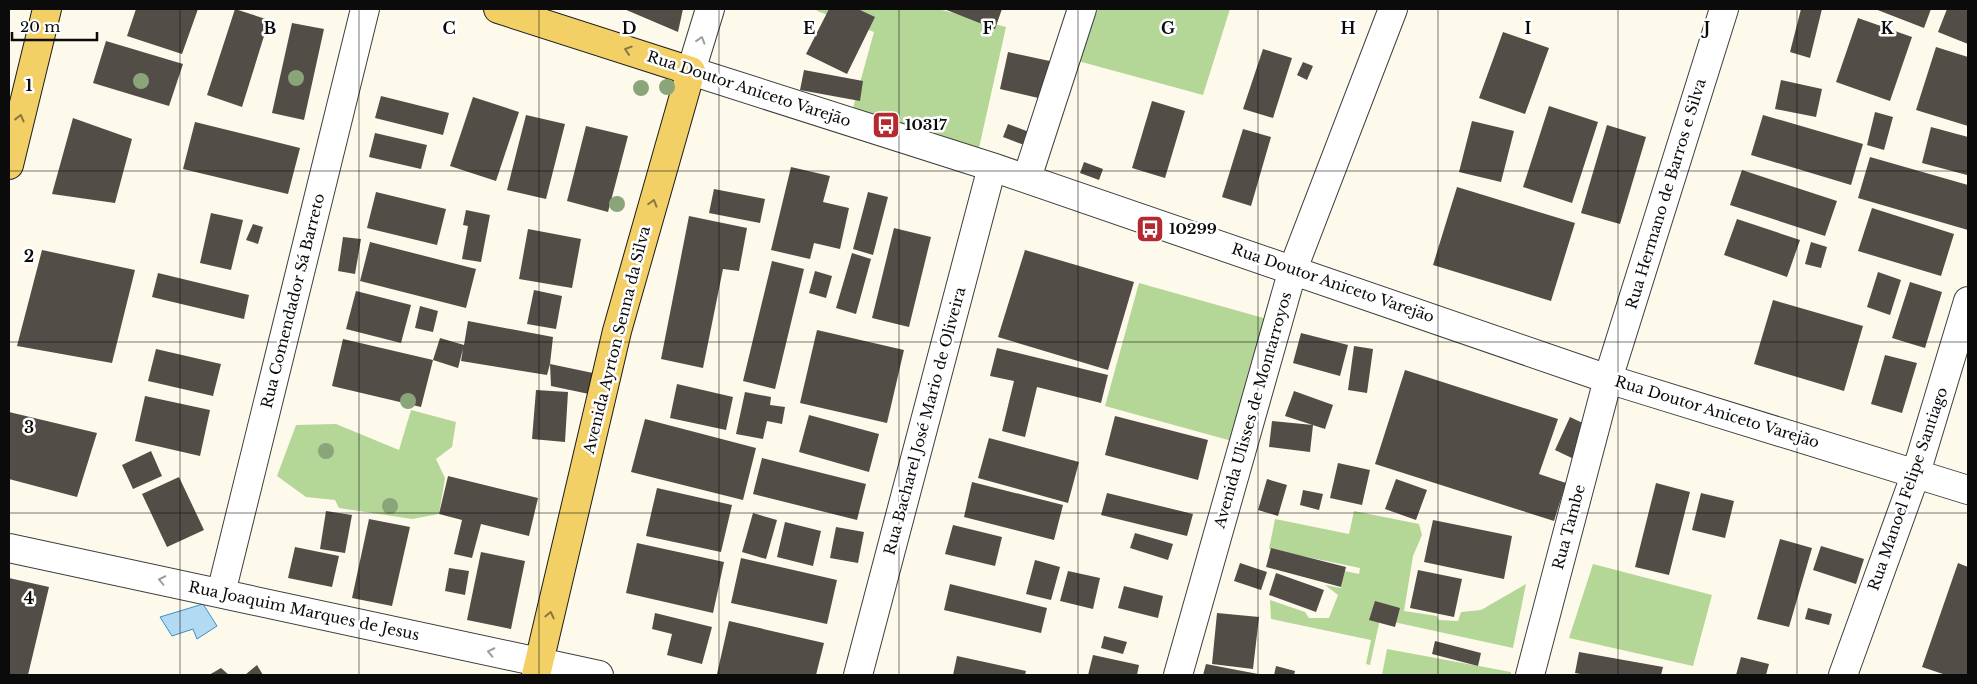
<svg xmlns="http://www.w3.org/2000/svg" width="1977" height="684" viewBox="0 0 1977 684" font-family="'Libre Baskerville',serif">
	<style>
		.forest { fill: #b4d697 }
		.water { fill: #b2dbf3; stroke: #3c90c7 }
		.building { fill: #534d48 }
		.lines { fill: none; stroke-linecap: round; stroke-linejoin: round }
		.minor-casing { stroke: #3e3e3e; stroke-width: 30 }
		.major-casing { stroke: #1c1c1c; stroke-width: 30 }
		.minor { stroke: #fff; stroke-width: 28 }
		.major { stroke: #f2d066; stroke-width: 28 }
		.tree { fill: #8ba57b }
		.oneway { stroke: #9d9d9d }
		.oneway2 { stroke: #8a773d }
		.grid { fill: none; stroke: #0b0b0b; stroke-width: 1; stroke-opacity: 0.55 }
		.labels { text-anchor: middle; stroke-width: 5; stroke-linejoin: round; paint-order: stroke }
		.street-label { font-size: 15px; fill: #0b0b0b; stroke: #fff }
		.poi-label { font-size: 15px; font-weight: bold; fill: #0b0b0b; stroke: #fff; text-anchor: start }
		.grid-label { font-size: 16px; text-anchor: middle; font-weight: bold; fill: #0b0b0b; stroke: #fff; stroke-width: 5; stroke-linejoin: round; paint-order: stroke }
	</style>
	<rect width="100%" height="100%" fill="#fefaeb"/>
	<!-- forest -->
	<path class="forest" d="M817 9H938L1006 27 979 148 853 108 874 32 817 11Z
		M1098 9H1230L1203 95 1078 61Z
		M1139 283 1267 319 1232 441 1105 406Z
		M411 410 456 422 452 447 436 459 445 478 439 514 412 519 339 508 335 500 306 497 277 476 296 425 336 424 399 450Z
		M1354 511 1419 524 1422 535 1413 556 1404 611 1437 616 1439 620 1458 621 1461 612 1481 610 1526 584 1513 648 1380 619 1370 665 1366 664 1371 640 1271 619 1270 600 1305 612 1309 618H1329L1338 595 1325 585 1341 588 1345 571 1359 574 1360 568 1269 549 1275 519 1349 534Z
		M1593 564 1712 595 1693 666 1569 638Z
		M1387 649 1511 672V675H1382Z"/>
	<!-- water -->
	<path class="water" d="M203 604 217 626 197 639 193 629 172 636 160 617Z"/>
	<!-- building -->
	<path class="building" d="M136 9H198L182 54 127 36Z
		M235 9 269 20 242 107 207 95Z
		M624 9H683L678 32Z
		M829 9H858L875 17 847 74 806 54Z
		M944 9H1002L995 29Z
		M1801 9H1822L1810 58 1790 52Z
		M1875 9H1931L1924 28Z
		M1947 9H1968V44L1938 32Z
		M1858 18 1912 37 1890 101 1836 82Z
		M292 23 324 29 304 120 272 113Z
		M1503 32 1549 48 1525 114 1479 98Z
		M106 41 183 64 169 106 93 83Z
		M1936 47 1968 57V126L1916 110Z
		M1263 49 1292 58 1273 118 1243 109Z
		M1008 52 1059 63 1051 101 1000 89Z
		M1303 62 1313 66 1307 80 1297 75Z
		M804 70 863 81 860 101 800 90Z
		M1781 80 1822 89 1816 117 1775 109Z
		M381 96 449 113 443 135 375 118Z
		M473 97 519 112 496 181 450 166Z
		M1152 101 1185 111 1165 178 1132 168Z
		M1549 106 1598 122 1572 203 1523 187Z
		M1875 112 1893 117 1884 150 1867 145Z
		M526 115 565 124 546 199 507 190Z
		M1763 115 1863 144 1851 185 1751 155Z
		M73 118 132 139 115 203 52 194Z
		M1472 121 1514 131 1501 182 1459 172Z
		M195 122 300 148 288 194 183 169Z
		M1008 124 1032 133 1027 146 1003 137Z
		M1607 125 1646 137 1620 224 1581 213Z
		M586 126 628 136 608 212 567 201Z
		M1931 127 1968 137 1967 175 1922 163Z
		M1243 129 1271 137 1251 206 1222 197Z
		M375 133 427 145 421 169 369 157Z
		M1870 157 1968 185V230L1858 198Z
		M1084 162 1103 169 1099 180 1080 173Z
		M791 167 830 176 823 202 849 208 840 249 814 243 810 259 771 250Z
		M1742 170 1837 201 1825 236 1730 205Z
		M1457 187 1575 223 1551 301 1433 265Z
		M714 189 765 199 760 223 709 213Z
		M376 192 446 209 437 245 367 228Z
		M868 192 888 197 873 255 853 249Z
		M1872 208 1954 234 1941 276 1858 251Z
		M466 210 490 215 481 262 462 259 468 226 463 225Z
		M211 213 243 220 231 270 200 263Z
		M689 216 747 228 739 271 723 269 703 368 661 359Z
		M1737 219 1800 240 1787 277 1724 255Z
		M253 224 263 227 258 244 246 240Z
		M894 228 931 237 909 327 872 318Z
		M528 229 581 239 572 288 519 279Z
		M343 237 361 239 355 274 338 271Z
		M370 242 476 269 466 308 360 281Z
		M1811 242 1827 247 1821 268 1805 264Z
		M42 250 135 270 112 363 17 346Z
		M1025 250 1134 282 1108 370 998 337Z
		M852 253 871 259 856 314 836 308Z
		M772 261 804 269 775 389 743 381Z
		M815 271 832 276 826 298 809 293Z
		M1878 272 1901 280 1890 315 1867 307Z
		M158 273 249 295 244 319 152 297Z
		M1910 282 1942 292 1925 348 1892 338Z
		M534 290 562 296 556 329 527 324Z
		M356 291 411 305 401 343 346 329Z
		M1773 300 1863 326 1844 391 1754 364Z
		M420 306 438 311 433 332 415 328Z
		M468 321 553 337 550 364 593 373 589 394 551 386 550 364 547 375 461 361 463 349 458 368 433 360 440 338 464 345Z
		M817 330 904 350 887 423 800 403Z
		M1301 333 1348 345 1340 376 1293 363Z
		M343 339 433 360 421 407 332 386Z
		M1354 346 1373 349 1367 393 1348 390Z
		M997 348 1108 375 1101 403 1037 387 1025 437 1002 431 1014 381 990 376Z
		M156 349 221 364 213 396 148 381Z
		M1885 355 1917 363 1902 413 1871 404Z
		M1405 370 1558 419 1539 474 1566 483 1554 521 1375 464Z
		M677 384 733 397 726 430 670 418Z
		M536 390 568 392 565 442 532 439Z
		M1294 391 1333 405 1325 429 1285 416Z
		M745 392 771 397 770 405 785 407 782 424 767 421 763 439 736 434Z
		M145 396 210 410 200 456 135 441Z
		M9 412 97 433 77 497 9 479Z
		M809 415 879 434 869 472 799 452Z
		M1115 416 1208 440 1198 480 1105 455Z
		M1570 417 1591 427 1576 460 1555 450Z
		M645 419 756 448 743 500 631 472Z
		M1272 421 1313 425 1310 452 1269 447Z
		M989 438 1079 462 1068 503 978 478Z
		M151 451 162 476 133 489 122 465Z
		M762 458 866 484 857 520 753 494Z
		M1338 463 1370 470 1362 505 1330 498Z
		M448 476 538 498 529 536 481 524 472 558 454 554 462 520 439 514Z
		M179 477 204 530 167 547 142 494Z
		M1267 479 1287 485 1278 516 1258 510Z
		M1396 479 1427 490 1416 520 1385 509Z
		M972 482 1063 505 1054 540 964 517Z
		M1656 483 1690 492 1669 575 1635 567Z
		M657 488 732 505 721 552 646 536Z
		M1303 490 1323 494 1319 510 1300 505Z
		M1107 493 1193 514 1187 536 1101 515Z
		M1701 493 1734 501 1725 538 1692 530Z
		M326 511 352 515 345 553 320 549Z
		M753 513 777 520 766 559 742 552Z
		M369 519 410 527 392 606 352 598Z
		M1433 520 1512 536 1504 579 1424 562Z
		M785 522 821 531 813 566 777 557Z
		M953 525 1002 537 995 566 945 554Z
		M836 527 864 532 858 563 830 558Z
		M1135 533 1173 544 1168 560 1130 548Z
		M1780 539 1812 548 1789 627 1757 619Z
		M637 543 724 562 713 613 626 593Z
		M1821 546 1864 559 1856 584 1813 570Z
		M295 547 339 556 332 587 288 578Z
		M1271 548 1346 567 1341 587 1266 567Z
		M481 552 525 561 511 629 467 620Z
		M741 558 837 580 827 624 731 603Z
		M1035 560 1060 567 1051 600 1026 594Z
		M1240 563 1267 572 1261 590 1234 581Z
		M1958 563 1968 567V675H1946L1922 667Z
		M449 568 469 571 465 595 445 591Z
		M1418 570 1462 579 1454 617 1410 608Z
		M1068 571 1100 578 1093 609 1060 601Z
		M1276 573 1324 590 1316 612 1269 595Z
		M9 578 49 587 28 675H9Z
		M950 584 1047 608 1041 633 944 610Z
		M1124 586 1163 596 1158 618 1118 608Z
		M1375 601 1400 608 1395 627 1369 620Z
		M1808 608 1832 614 1829 625 1805 619Z
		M655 613 712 627 702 664 667 655 672 634 652 629Z
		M1217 613 1259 617 1253 669 1212 664Z
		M729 621 824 643 816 675 717 674Z
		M1104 636 1127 642 1123 654 1101 648Z
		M1435 641 1481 653 1478 666 1432 654Z
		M1579 652 1663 667 1661 675H1586L1575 673Z
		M1093 655 1139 665 1137 675H1088Z
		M957 656 1026 671 1025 675H953Z
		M1741 657 1769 664 1766 675H1736Z
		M1206 664 1258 674V675H1203Z
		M257 665 263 675H245Z
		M1276 666 1295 671 1294 675H1274Z
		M221 668 229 675H209Z"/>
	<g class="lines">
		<!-- minor casing -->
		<g class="minor-casing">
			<path id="minor" d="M710 9 691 71 992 167 1608 379 1968 490
				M1027 178 1082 9
				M9 548 599 675
				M221 593 365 9
				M858 675 992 167
				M1178 675 1293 269 1393 9
				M1530 675 1608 379 1724 9
				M1843 675 1916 473 1968 301"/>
		</g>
		<!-- major casing -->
		<g class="major-casing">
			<path id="major" d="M498 9 691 71 617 331 536 675
				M9 165 47 9"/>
		</g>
		<!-- minor -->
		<use href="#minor" class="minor"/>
		<!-- major -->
		<use href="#major" class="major"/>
	</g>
	<!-- trees -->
	<g class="tree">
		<circle cx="296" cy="78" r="8"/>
		<circle cx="141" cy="81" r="8"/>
		<circle cx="667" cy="87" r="8"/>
		<circle cx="641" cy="88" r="8"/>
		<circle cx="617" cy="204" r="8"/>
		<circle cx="408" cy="401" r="8"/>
		<circle cx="326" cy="451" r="8"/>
		<circle cx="390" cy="506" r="8"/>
	</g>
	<!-- one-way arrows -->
	<defs><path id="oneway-chevron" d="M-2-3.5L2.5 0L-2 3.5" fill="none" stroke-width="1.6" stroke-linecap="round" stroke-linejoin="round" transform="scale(1.25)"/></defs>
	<g class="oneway">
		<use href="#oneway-chevron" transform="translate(701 40) rotate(-73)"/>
		<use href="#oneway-chevron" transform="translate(162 580) rotate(-168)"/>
		<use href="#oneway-chevron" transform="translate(491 652) rotate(-168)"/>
	</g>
	<g class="oneway2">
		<use href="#oneway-chevron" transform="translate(628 50) rotate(-162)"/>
		<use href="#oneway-chevron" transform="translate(20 118) rotate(-76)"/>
		<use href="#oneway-chevron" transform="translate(653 203) rotate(-74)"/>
		<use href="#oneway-chevron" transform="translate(550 615) rotate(-77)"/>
	</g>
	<!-- grid -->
	<path class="grid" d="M180 9V675M359 9V675M539 9V675M719 9V675M899 9V675M1078 9V675M1258 9V675M1438 9V675M1618 9V675M1797 9V675M9 171H1968M9 342H1968M9 513H1968"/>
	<!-- icons -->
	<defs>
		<g id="bus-square" transform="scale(1.4375)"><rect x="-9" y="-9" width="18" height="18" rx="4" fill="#b52a31" stroke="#fff"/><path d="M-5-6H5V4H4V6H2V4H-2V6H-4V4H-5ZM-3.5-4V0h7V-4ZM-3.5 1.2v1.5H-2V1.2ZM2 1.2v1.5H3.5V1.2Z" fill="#fff"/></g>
	</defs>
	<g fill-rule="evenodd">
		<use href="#bus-square" x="886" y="125"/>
		<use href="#bus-square" x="1150" y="229"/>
	</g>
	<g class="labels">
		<!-- street labels -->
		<g class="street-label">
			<text transform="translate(749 89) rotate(18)" y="5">Rua Doutor Aniceto Varejão</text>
			<text transform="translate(1666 194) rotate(-73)" y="5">Rua Hermano de Barros e Silva</text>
			<text transform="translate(1333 283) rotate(19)" y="5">Rua Doutor Aniceto Varejão</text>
			<text transform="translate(293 301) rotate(-76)" y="5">Rua Comendador Sá Barreto</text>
			<text transform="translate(617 340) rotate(-76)" y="5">Avenida Ayrton Senna da Silva</text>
			<text transform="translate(1253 410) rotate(-74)" y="5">Avenida Ulisses de Montarroyos</text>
			<text transform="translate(1717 412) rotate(17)" y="5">Rua Doutor Aniceto Varejão</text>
			<text transform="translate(925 421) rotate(-75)" y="5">Rua Bacharel José Mario de Oliveira</text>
			<text transform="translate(1908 489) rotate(-71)" y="5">Rua Manoel Felipe Santiago</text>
			<text transform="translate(1569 527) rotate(-75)" y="5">Rua Tambe</text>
			<text transform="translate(304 611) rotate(12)" y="5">Rua Joaquim Marques de Jesus</text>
		</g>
		<!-- poi labels -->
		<g class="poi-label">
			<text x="905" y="130">10317</text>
			<text x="1169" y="234">10299</text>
		</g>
	</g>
	<g class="grid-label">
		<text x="270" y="34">B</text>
		<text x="449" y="34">C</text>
		<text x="629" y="34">D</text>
		<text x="809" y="34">E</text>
		<text x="988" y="34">F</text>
		<text x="1168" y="34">G</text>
		<text x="1348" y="34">H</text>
		<text x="1528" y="34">I</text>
		<text x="1707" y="34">J</text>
		<text x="1887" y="34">K</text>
		<text x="29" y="91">1</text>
		<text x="29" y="262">2</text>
		<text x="29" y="433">3</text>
		<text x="29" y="604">4</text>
	</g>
	<!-- border -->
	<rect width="1977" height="684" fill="none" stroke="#0b0b0b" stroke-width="20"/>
	<!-- scale -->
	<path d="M12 32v8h85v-8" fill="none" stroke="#0b0b0b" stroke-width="2.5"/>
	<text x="20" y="32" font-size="15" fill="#0b0b0b" stroke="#ffffff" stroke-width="4" paint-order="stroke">20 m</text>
</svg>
